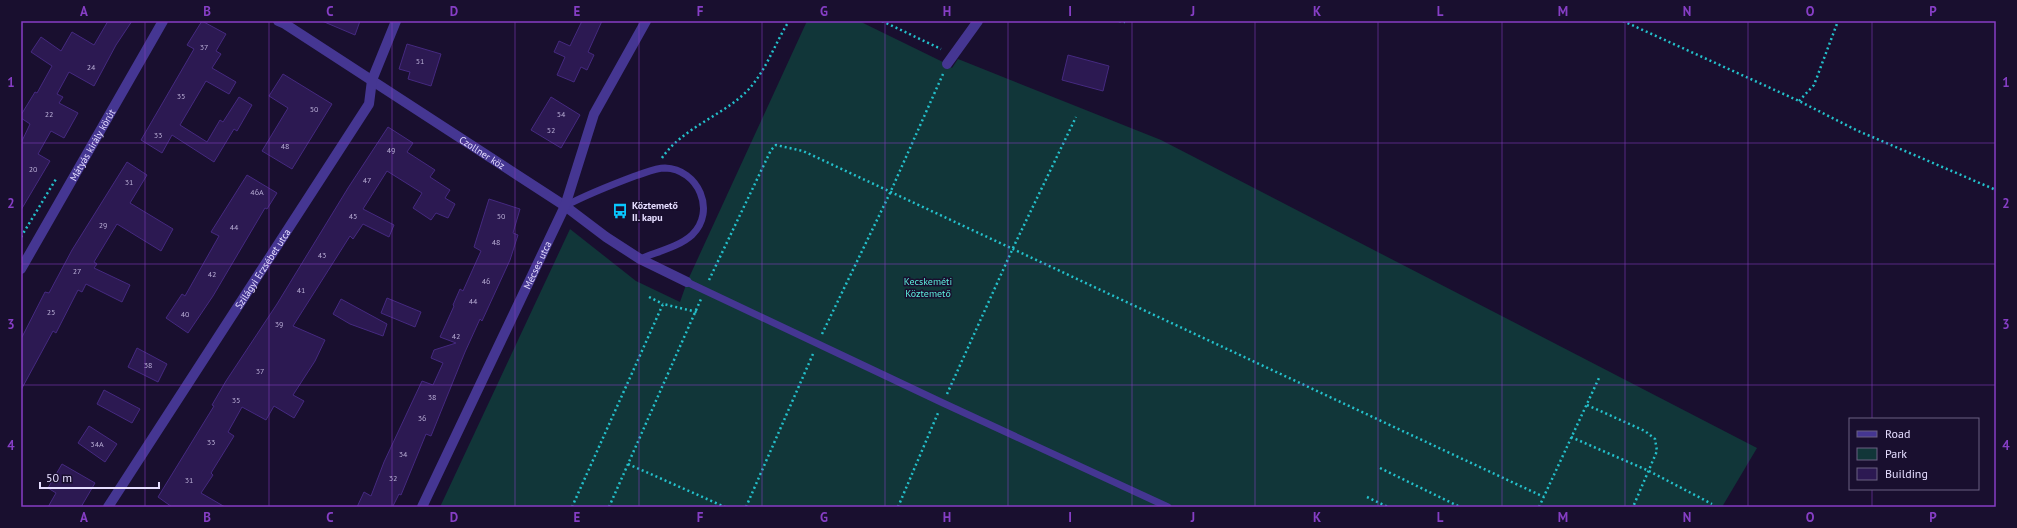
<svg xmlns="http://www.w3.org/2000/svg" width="2017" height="528" viewBox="0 0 2017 528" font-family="'PT Sans',sans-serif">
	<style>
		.green { fill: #113639 }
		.building { fill: #2c1952; stroke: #452980 }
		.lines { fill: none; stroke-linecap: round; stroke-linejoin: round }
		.path { stroke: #24c0cb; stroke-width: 2.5; stroke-dasharray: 2 3; stroke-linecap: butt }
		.service { stroke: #453692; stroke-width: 7 }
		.minor { stroke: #453692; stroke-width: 10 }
		.tertiary { stroke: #453692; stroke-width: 10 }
		.grid { fill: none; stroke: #863ec5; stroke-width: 1; stroke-opacity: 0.55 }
		.labels { text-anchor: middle; stroke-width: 3; stroke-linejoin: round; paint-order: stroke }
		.number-label { font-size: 8px; fill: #b7acd4 }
		.street-label { font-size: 10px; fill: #e5ddff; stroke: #190f2f }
		.poi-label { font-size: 10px; font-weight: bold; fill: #e5ddff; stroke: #190f2f; text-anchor: start }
		.park-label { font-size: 10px; fill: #5cecdb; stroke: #190f2f }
		.neatline { fill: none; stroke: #863ec5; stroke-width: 1.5 }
		.grid-label { font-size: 13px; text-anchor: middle; font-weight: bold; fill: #863ec5 }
	</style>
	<rect width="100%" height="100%" fill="#190f2f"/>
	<!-- green -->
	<path class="green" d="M807 21H859L947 64 952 68 958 59 1161 140 1757 448 1722 507H440L570 229 636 281 680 302 687 282Z"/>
	<!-- building -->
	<path class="building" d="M108 21H132L116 45 94 86 69 72 57 94 63 97 59 103 78 113 64 138 51 131 38 154 50 161 21 210V143L30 124 21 118V115L35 92 37 93 52 66 31 52 41 37 61 51 72 32 94 45Z
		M202 21 226 34 216 51 221 54 212 68 236 82 229 94 206 81 180 125 207 142 220 120 223 122 239 97 252 105 237 131 234 129 214 162 172 135 162 153 141 140 194 49 187 45Z
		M322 21H360L355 35Z
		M582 21H602L588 52 594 55 587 70 581 67 574 82 557 75 565 57 554 52 559 41 570 46Z
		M407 44 441 54 431 86 408 79 410 72 399 69Z
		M1068 55 1109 66 1103 91 1062 80Z
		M283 74 332 104 292 169 262 151 288 108 269 96Z
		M551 97 580 115 561 148 531 130Z
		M388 127 413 143 407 152 435 170 430 177 450 190 445 198 455 204 448 218 436 213 431 220 413 208 422 193 387 171 363 209 394 225 389 237 363 224 353 239 350 236 293 326 325 340 315 361 293 395 304 401 294 418 274 406 266 420 242 407 228 432 234 436 211 473 213 475 201 493 225 507H172L158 497 214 406 212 405 226 381 277 304 348 188Z
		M127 162 147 175 130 203 173 229 161 251 117 224 94 262 97 264 94 268 130 285 122 302 86 284 82 292 78 290 56 333 53 331 21 390V339L45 292 49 293 72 250Z
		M247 175 277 193 267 209 265 208 213 296 188 333 166 318 182 294 185 296 219 236 211 232Z
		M489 199 520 209 513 233 518 235 510 260 482 321 480 319 465 352 431 436 426 434 401 495 399 494 393 506 395 507H357L364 492 371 496 384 462 422 381 433 385 443 363 431 358 434 350 456 343 440 337 454 306 453 305 460 289 463 291 481 251 474 247Z
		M387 298 421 312 415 327 381 313Z
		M341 299 387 324 383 336 350 324 333 314Z
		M137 348 167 364 158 382 128 367Z
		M104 390 140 409 132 423 97 404Z
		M89 426 117 444 105 462 78 443Z
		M62 464 95 483 81 507H48L56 493 48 488Z"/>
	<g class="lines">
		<!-- path -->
		<path class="path" d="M882 21 941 49
			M1119 21 1125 22
			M1623 21 1799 101 1856 130 1996 190
			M1799 101 1814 85 1838 21
			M662 158C683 127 723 116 748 90 766 71 775 43 789 21
			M21 237 56 179
			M709 280 771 150 776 145 803 151 1544 497
			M649 297 663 304
			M822 334 890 193 943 74
			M947 394 1013 248 1076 117
			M1587 405 1645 431 1655 439 1657 451 1633 507
			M1571 437 1649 471 1712 504
			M628 464 725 507
			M1380 468 1460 507
			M1367 497 1388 507
			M572 507 663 304 697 312
			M609 507 701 299
			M746 507 813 354
			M898 507 938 413
			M1539 507 1599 378"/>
		<!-- service -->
		<path class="service" d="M565 206C588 194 611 185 635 176 645 173 655 168 665 168 698 169 717 211 692 235 679 247 656 252 640 259
			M687 282 943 403 1168 507"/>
		<!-- minor -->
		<g class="minor">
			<path id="s1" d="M278 21 285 24 565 206 606 237 640 259 687 282"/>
			<path d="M947 64 978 21"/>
			<path id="s2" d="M108 507 369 104 372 80 396 21"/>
			<path id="s3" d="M422 507 565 206 594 114 646 21"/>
		</g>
		<!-- tertiary -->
		<path class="tertiary" id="s4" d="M21 269 163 21"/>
	</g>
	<!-- grid -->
	<path class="grid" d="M145 21V507M269 21V507M392 21V507M515 21V507M639 21V507M762 21V507M885 21V507M1008 21V507M1132 21V507M1255 21V507M1378 21V507M1502 21V507M1625 21V507M1748 21V507M1872 21V419M21 143H1996M21 264H1996M21 385H1996M1872 489V507"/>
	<!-- icons -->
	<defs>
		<g id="bus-bare" transform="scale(1.2)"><path d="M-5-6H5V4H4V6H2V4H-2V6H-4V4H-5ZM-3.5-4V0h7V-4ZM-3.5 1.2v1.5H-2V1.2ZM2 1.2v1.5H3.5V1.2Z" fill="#09c7ff" stroke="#190f2f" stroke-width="2.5" paint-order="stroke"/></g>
	</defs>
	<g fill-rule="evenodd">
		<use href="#bus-bare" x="620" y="211"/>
	</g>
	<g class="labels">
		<!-- number labels -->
		<g class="number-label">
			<text x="204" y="50">37</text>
			<text x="420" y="64">51</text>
			<text x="91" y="70">24</text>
			<text x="181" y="99">35</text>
			<text x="314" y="112">50</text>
			<text x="49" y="117">22</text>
			<text x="561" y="117">54</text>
			<text x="551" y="133">52</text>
			<text x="158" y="138">33</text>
			<text x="285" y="149">48</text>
			<text x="391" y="153">49</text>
			<text x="33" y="172">20</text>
			<text x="367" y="183">47</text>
			<text x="129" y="185">31</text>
			<text x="257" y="195">46A</text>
			<text x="353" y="219">45</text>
			<text x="501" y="219">50</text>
			<text x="103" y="228">29</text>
			<text x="234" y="230">44</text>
			<text x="496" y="245">48</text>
			<text x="322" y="258">43</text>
			<text x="77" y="274">27</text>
			<text x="212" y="277">42</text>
			<text x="486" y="284">46</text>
			<text x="301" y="293">41</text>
			<text x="473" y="304">44</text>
			<text x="51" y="315">25</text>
			<text x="185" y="317">40</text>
			<text x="279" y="327">39</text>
			<text x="456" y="339">42</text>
			<text x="148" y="368">38</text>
			<text x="260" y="374">37</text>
			<text x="432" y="400">38</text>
			<text x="236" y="403">35</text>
			<text x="422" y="421">36</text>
			<text x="211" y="445">33</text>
			<text x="97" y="447">34A</text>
			<text x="403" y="457">34</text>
			<text x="393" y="481">32</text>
			<text x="189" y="483">31</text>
		</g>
		<!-- street labels -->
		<g class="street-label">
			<text dy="4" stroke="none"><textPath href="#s4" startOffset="143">Mátyás király körút</textPath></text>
			<text dy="4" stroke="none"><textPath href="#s1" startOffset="243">Czollner köz</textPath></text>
			<text dy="4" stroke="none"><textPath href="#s3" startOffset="268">Mécses utca</textPath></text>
			<text dy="4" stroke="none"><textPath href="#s2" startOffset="284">Szilágyi Erzsébet utca</textPath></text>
		</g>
		<!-- poi labels -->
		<g class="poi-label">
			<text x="632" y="209">Köztemető<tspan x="632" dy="12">II. kapu</tspan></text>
		</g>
		<!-- park labels -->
		<g class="park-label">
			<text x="928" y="285">Kecskeméti<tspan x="928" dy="12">Köztemető</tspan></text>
		</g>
	</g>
	<!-- border -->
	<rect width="2017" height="528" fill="none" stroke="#190f2f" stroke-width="44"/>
	<!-- legend -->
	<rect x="1849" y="418" width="130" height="72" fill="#190f2f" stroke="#6b6182"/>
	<rect x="1857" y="431" width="20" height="6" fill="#453692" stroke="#6b6182"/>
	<text x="1885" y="438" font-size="12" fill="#e5ddff">Road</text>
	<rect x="1857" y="448" width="20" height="12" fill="#113639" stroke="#6b6182"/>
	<text x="1885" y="458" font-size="12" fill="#e5ddff">Park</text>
	<rect x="1857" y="468" width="20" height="12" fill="#2c1952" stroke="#6b6182"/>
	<text x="1885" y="478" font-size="12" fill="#e5ddff">Building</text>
	<!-- scale -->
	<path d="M40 482v6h119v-6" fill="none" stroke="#e5ddff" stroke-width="2"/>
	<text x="46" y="482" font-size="12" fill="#e5ddff" stroke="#190f2f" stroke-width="3" paint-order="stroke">50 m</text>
	<rect x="22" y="22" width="1973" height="484" class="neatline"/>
	<g class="grid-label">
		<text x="84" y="16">A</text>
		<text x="207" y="16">B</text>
		<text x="330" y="16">C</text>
		<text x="454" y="16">D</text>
		<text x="577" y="16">E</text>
		<text x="700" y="16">F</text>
		<text x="824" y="16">G</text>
		<text x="947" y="16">H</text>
		<text x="1070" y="16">I</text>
		<text x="1193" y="16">J</text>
		<text x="1317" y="16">K</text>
		<text x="1440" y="16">L</text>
		<text x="1563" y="16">M</text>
		<text x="1687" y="16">N</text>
		<text x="1810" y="16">O</text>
		<text x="1933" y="16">P</text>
		<text x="11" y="87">1</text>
		<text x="2006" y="87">1</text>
		<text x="11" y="208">2</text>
		<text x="2006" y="208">2</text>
		<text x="11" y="329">3</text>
		<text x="2006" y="329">3</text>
		<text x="11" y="450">4</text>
		<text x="2006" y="450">4</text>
		<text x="84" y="522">A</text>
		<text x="207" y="522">B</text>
		<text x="330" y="522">C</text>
		<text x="454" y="522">D</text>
		<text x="577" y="522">E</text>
		<text x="700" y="522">F</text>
		<text x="824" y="522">G</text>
		<text x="947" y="522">H</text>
		<text x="1070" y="522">I</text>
		<text x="1193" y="522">J</text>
		<text x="1317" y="522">K</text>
		<text x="1440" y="522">L</text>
		<text x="1563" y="522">M</text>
		<text x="1687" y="522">N</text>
		<text x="1810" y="522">O</text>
		<text x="1933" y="522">P</text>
	</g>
</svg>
